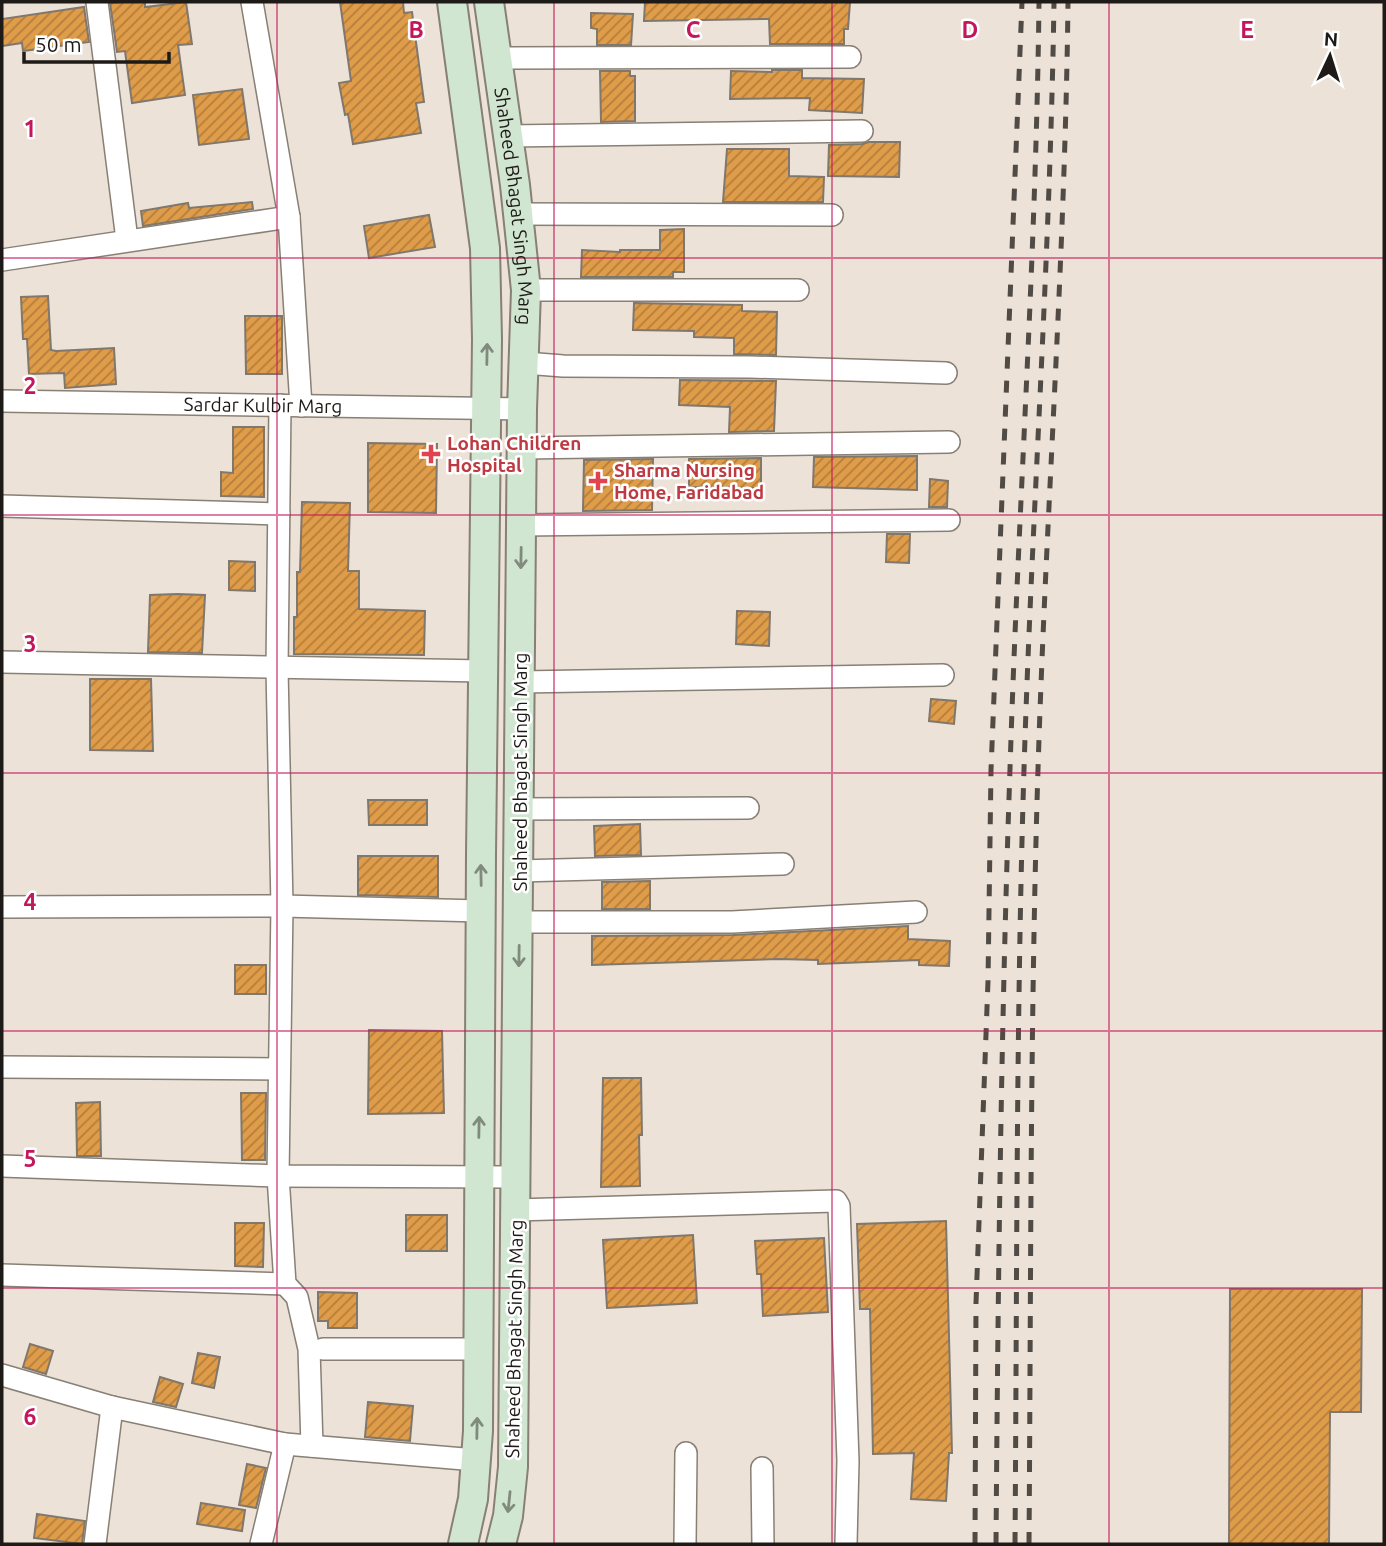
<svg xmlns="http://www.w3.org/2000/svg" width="1386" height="1546" viewBox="0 0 1386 1546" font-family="Ubuntu,sans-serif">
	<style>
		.building { fill: url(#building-hatch); stroke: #80776d; stroke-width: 2 }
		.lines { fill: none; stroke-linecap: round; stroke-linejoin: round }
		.street-casing { stroke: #887f75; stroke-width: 24 }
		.secondary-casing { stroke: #887f75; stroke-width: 32 }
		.street { stroke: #fff; stroke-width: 21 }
		.secondary { stroke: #d0e6d0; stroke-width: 28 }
		.rail { stroke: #514b46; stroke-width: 5; stroke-dasharray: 12 12; stroke-linecap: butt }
		.oneway { stroke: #808a7d }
		.grid { fill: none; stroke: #c2185b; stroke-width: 2; stroke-opacity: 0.55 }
		.health-dot { fill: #e0444e; stroke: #fff; stroke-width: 2.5 }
		.labels { text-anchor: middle; stroke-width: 5; stroke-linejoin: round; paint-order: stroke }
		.street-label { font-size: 19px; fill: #1e1a17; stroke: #fff }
		.health-label { font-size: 19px; font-weight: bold; fill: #be3a42; stroke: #fff; text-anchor: start }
		.grid-label { font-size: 23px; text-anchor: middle; font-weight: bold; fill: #c2185b; stroke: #fff; stroke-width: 5; stroke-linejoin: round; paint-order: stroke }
	</style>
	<defs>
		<pattern id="building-hatch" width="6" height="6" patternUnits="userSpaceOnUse" patternTransform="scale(1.75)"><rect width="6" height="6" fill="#df9c49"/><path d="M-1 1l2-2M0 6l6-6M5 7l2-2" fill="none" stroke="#b47e3c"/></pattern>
	</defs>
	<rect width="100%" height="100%" fill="#ece2d7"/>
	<!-- building -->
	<path class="building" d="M123 2H145V7L186 2 192 44 178 45 185 95 132 103 125 51 117 52 110 3Z
		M340 2H403L404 13 412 12 424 102 416 103 421 133 353 144 348 114 345 115 339 83 351 81Z
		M645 2H850L848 29H844V44H770L769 19 644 21Z
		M84 7 89 42 23 51 22 43 2 46V19Z
		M591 13 633 14 631 45H597V29L591 28Z
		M772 70H802V78L864 79 862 113 809 110 810 98 730 99 731 71 772 72Z
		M600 71H630V76H635V121L601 122Z
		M242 89 249 139 199 145 193 95Z
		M869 142H900L899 177 828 176 829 145 862 144Z
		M727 149H789V176L824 177 823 202H723Z
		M252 202 253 209 143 226 141 211 188 203 189 208Z
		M429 215 435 247 369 258 364 226Z
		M684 229V272H673V277H581L582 250 620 252V250H660V230Z
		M48 296 51 350 56 351 114 348 116 384 65 388 64 373 29 374 27 339H23L21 297Z
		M634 303 742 305V311L777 312 776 355 734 354V338L694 337V331L633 330Z
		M245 316H282V374H246Z
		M680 380 776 381 774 431 729 432 730 407 679 405Z
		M233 427H264V497L221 496V472L233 473Z
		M368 443 437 444 436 513 368 512Z
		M917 456V490L813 487 814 457Z
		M761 458V488L689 487V459Z
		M653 459 652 510 583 511 584 460Z
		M930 479 948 481 947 507H929Z
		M302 502 350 503 348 571H359V609L425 611 424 655 294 654V617H297V572H300Z
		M887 534H910L909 563 886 562Z
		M229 561 255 562V591L229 590Z
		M177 594 205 595 202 653 148 652 150 595Z
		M737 611 770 612 769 646 736 644Z
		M90 679H151L153 751 90 750Z
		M931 699 956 701 954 724 929 721Z
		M368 800H427V825H369Z
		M640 824 641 855 595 856 594 826Z
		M358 856H438V897L358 895Z
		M650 881V909H602V882Z
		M908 926V939L950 941 949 966 919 965V960L818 964V960L779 959 592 965V936L733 935Z
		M235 965H266V994H235Z
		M369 1030 442 1031 444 1113 368 1114Z
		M603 1078H641L642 1135H639L640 1186 601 1187Z
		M241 1093H266L265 1160H242Z
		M100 1102 101 1156H77L76 1103Z
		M406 1215H447V1251H406Z
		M946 1221 952 1453H949L946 1501 911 1499 914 1453 873 1454 870 1309H860L857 1224Z
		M235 1223H264L263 1267 235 1266Z
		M693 1235 697 1303 607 1308 603 1240Z
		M824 1238 828 1312 763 1316 761 1274H757L755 1241Z
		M1230 1289H1362L1361 1412H1330L1329 1544H1229Z
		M318 1292 357 1293V1328H328V1321H318Z
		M30 1344 53 1351 46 1374 23 1367Z
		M198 1353 220 1357 214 1388 192 1383Z
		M160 1377 183 1384 176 1407 153 1402Z
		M368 1402 413 1406 410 1441 365 1437Z
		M247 1464 266 1468 256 1508 239 1505Z
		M201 1503 245 1510 242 1531 197 1524Z
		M37 1514 85 1521 82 1544 34 1538Z"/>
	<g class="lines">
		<!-- street casing -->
		<g class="street-casing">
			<g id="street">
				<path d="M97 2 127 240"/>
				<path d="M252 2 289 217 301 406"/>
				<path d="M498 58 850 57"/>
				<path d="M508 136 862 131"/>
				<path d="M518 214 832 215"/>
				<path d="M2 260 289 217"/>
				<path d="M526 290H798"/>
				<path d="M525 363 563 366 750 367 946 373"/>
				<path id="s1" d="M2 401 522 409"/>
				<path d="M280 405 277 669 282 906 278 1176 285 1284 297 1297 309 1349 312 1446"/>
				<path d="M522 448 949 442"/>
				<path d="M2 506 279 514"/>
				<path d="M522 525 949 520"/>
				<path d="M2 662 483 671"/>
				<path d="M520 682 943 675"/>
				<path d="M519 809 748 808"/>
				<path d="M519 871 783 864"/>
				<path d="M2 907 282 906 481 911"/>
				<path d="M519 922H732L916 912"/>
				<path d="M2 1067 279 1069"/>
				<path d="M2 1166 278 1176 516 1177"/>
				<path d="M515 1210 836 1201 839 1206 848 1461 846 1544"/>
				<path d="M2 1275 285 1284"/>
				<path d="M323 1349H477"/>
				<path d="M2 1375 112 1407 285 1444 476 1460"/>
				<path d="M762 1468 763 1544"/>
				<path d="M95 1544 112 1407"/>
				<path d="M261 1544 285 1444"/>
				<path d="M685 1544 686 1453"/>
			</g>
		</g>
		<!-- secondary casing -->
		<g class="secondary-casing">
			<g id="secondary">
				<path d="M452 2 485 248 487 339 481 855 478 1431 473 1499 463 1544"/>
				<path id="s2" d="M489 2 515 185 526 290 522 409 513 1467 508 1516 501 1544"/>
			</g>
		</g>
		<!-- street -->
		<use href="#street" class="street"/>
		<!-- secondary -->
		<use href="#secondary" class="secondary"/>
		<!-- rail -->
		<path class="rail" d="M975 1544 976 1303 988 981 991 770 1022 2
			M996 1544C998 1286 1001 1027 1010 769 1018 513 1036 258 1039 2
			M1015 1544C1017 1286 1016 1027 1024 769 1032 513 1050 258 1054 2
			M1029 1544C1031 1286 1030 1027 1038 769 1046 513 1065 258 1068 2"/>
	</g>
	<!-- one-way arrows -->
	<defs><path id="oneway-shaft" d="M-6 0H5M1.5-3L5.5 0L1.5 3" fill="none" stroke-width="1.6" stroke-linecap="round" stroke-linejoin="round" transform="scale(1.75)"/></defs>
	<g class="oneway">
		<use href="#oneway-shaft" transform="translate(487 354) rotate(-89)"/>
		<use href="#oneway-shaft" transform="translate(521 558) rotate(91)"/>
		<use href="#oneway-shaft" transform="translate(481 875) rotate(-91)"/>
		<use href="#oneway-shaft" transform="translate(519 956) rotate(91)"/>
		<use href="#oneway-shaft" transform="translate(479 1127) rotate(-89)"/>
		<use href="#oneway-shaft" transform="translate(477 1428) rotate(-89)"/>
		<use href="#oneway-shaft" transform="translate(509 1502) rotate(96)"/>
	</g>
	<!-- grid -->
	<path class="grid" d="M277 2V1544M554 2V1544M832 2V1544M1109 2V1544M2 258H1384M2 515H1384M2 773H1384M2 1031H1384M2 1288H1384"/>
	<!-- markers -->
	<g class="health-dot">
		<path d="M427.5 443.5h7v7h7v7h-7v7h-7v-7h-7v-7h7z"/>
		<path d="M594.5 470.5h7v7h7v7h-7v7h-7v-7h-7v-7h7z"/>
	</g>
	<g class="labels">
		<!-- street labels -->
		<g class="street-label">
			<text dy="7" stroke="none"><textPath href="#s2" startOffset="206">Shaheed Bhagat Singh Marg</textPath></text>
			<text dy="7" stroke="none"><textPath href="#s1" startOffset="261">Sardar Kulbir Marg</textPath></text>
			<text transform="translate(520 772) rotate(-90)" y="7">Shaheed Bhagat Singh Marg</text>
			<text transform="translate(514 1339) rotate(-89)" y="7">Shaheed Bhagat Singh Marg</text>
		</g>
		<!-- health labels -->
		<g class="health-label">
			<text x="447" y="450">Lohan Children<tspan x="447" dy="22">Hospital</tspan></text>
			<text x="614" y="477">Sharma Nursing<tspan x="614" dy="22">Home, Faridabad</tspan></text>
		</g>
	</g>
	<g class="grid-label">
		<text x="416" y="38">B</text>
		<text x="693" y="38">C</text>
		<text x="970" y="38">D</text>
		<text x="1247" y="38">E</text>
		<text x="30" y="137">1</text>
		<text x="30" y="394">2</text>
		<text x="30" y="652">3</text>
		<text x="30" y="910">4</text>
		<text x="30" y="1167">5</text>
		<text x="30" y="1425">6</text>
	</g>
	<!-- border -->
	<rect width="1386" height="1546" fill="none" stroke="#1e1a17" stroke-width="7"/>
	<!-- north arrow -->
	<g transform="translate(1330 56) rotate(4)" stroke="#ffffff" stroke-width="5" paint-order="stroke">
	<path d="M0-5L12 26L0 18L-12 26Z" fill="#1e1a17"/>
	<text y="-10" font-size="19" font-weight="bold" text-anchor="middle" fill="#1e1a17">N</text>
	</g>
	<!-- scale -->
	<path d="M24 52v10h145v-10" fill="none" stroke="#1e1a17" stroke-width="3.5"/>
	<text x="35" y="52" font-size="21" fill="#1e1a17" stroke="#ffffff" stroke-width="5" paint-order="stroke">50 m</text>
</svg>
